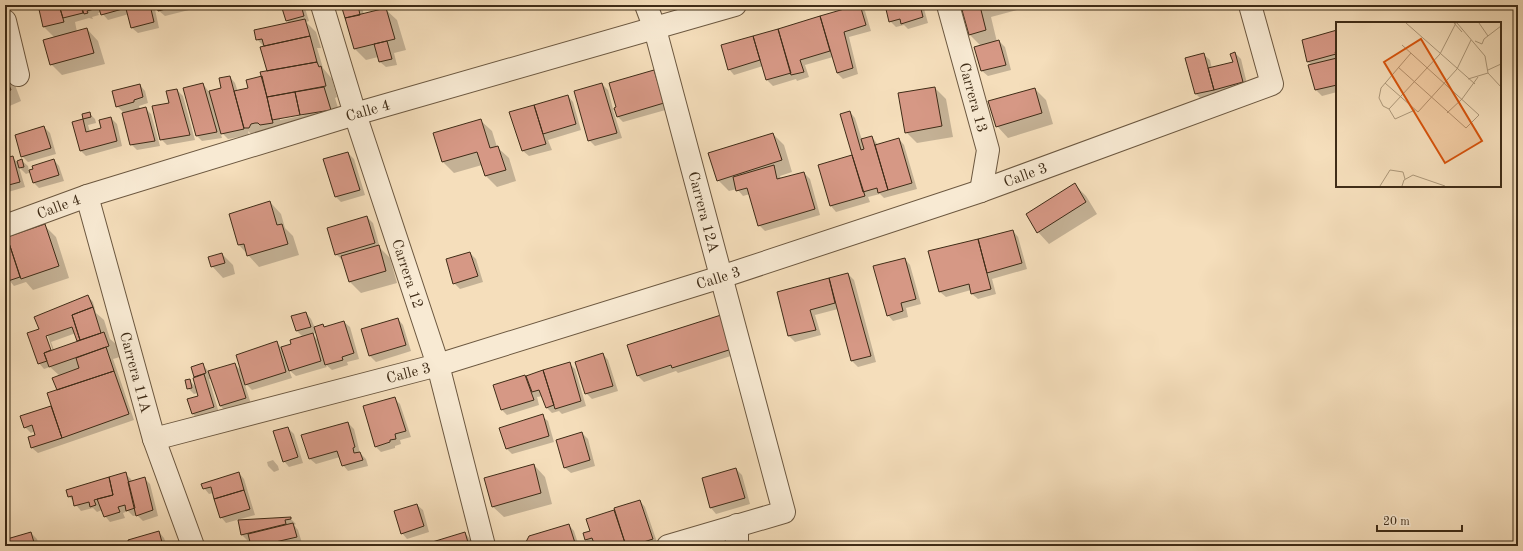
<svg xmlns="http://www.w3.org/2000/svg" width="1523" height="551" viewBox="0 0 1523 551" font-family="'Old Standard TT',serif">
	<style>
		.shadow { fill: #0003; fill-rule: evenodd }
		.building { fill: #d69885; stroke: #3f2c17 }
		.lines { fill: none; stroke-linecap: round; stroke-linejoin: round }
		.pedestrian-casing { stroke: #6c5840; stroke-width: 24 }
		.minor-casing { stroke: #6c5840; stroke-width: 24 }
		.pedestrian { stroke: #f8ead3; stroke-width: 22 }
		.minor { stroke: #f8ead3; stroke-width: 22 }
		.labels { text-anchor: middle; stroke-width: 3; stroke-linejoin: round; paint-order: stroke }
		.street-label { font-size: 15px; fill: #3f2c17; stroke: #f8ead3 }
		.inset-road { fill: none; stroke: #ac9779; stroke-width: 1 }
		.view { fill: #d7540d; fill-opacity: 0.15; stroke: #d7540d; stroke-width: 2 }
		.inset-edge { fill: none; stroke: #3f2c17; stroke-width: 2 }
	</style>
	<rect width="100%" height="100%" fill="#f5debb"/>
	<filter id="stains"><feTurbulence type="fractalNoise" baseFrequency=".005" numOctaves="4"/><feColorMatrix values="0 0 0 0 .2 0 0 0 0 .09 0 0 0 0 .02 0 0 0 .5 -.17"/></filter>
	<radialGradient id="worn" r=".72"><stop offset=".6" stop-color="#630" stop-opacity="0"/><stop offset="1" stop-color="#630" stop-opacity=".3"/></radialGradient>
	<!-- shadow -->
	<path class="shadow" d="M38 5H154L159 28 138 33 132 28 129 14 108 20 101 12 98 13 99 15 92 17 93 19 89 18 75 22 77 32 87 29 98 41 105 64 62 75 51 64 55 38 44 27Z
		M158 5H215L216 9 210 10 205 6 165 16 159 11Z
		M282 5H304L309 21 306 22 316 32 321 48H317L323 68 332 79 337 97 335 98 342 121 256 139 248 131 249 135 228 139 220 131 222 138 202 141 196 135 203 84 209 92 222 88 230 77 235 83 238 92 249 89 263 77 268 71 264 47 257 39 290 23 286 20ZM264 92H266L270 106H268ZM305 113V115L280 120V118Z
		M342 5H361L364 14 385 9 397 20 406 50 394 53 397 65 386 67 380 62 378 57 366 60 355 49Z
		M860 5 865 11 871 31 849 37 858 74 843 79 837 73 833 57 805 65 809 77 797 81 796 79 773 86 767 80 763 66 734 75 729 69 722 46Z
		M886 5H923L928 23 908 29 904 25 896 27 890 21Z
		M972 5H1024V8L991 17 997 42 999 41 1005 47 1011 70 988 76 982 71 981 46 970 35 973 8Z
		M1337 31V92L1322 96 1316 90 1309 66 1312 65 1308 62 1303 41Z
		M1235 53 1241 59 1248 88 1202 100 1196 94 1186 59 1204 55 1210 60 1212 69 1234 63Z
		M5 66 9 69 21 101 5 108Z
		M654 71 660 76 669 109 623 122 618 117 615 109 613 110 622 138 595 146 589 140 602 84 608 90 613 109 617 107Z
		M140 85 145 91 148 103 139 106 140 109 145 108 151 114 160 146 137 150 131 144 123 112 117 106Z
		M935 88 946 99 953 137 917 143 906 132Z
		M1035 89 1046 100 1053 124 1008 138 997 126Z
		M177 90 183 96 195 140 167 145 161 139Z
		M568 96 573 102 581 130 548 140 552 150 529 156 523 151 511 113Z
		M850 112 855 118 862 140 872 137 878 145 899 139 904 145 917 189 884 198 880 194 868 197 870 202 836 212 831 206 819 166 854 156Z
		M90 114 95 119 96 123 88 125 90 132 102 129 111 118 117 124 122 146 86 156 80 150 73 123 84 120 83 115Z
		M480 120 492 131 497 147 509 158 516 181 497 187 486 176 482 165 454 173 443 162 434 134Z
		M44 127 50 133 56 154 28 162 22 156Z
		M773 134 784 145 792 172 780 176 781 179 804 173 810 179 820 215 765 231 759 225 750 194 743 196 737 189 729 191 718 180Z
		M348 153 354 159 365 195 341 202 336 197Z
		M12 157 17 162 22 161 28 166 29 171 54 160 59 166 64 181 39 188 34 183 31 172 26 174 19 167 25 187 5 193V159Z
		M1074 184 1086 196 1097 214 1049 244 1038 232 1027 214Z
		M270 202 281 214 285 228 293 236 299 255 259 267 239 245 230 214Z
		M367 217 373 223 380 248 390 258 397 283 361 293 350 282 343 260H342L336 254Z
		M44 225 56 237 69 278 33 290 26 282 14 286 9 280 5 269V239Z
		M1013 231 1018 237 1027 269 992 279 996 294 978 299 972 294 971 290 946 297 940 292 929 252Z
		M470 253 476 259 483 282 460 289 454 283Z
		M222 254 233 265 235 274 223 278 212 266Z
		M905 259 910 265 921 304 906 308 908 317 893 321 888 315Z
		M848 274 854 280 876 362 858 367 852 361 838 309 815 315 821 335 795 342 789 336 778 293Z
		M88 296 93 302 96 313 104 320 110 339 116 344 120 357 113 359 134 420 38 453 32 448 29 438 36 435 35 431 31 433 25 427 22 417 52 406 58 391 60 376 50 367 44 369 39 363 40 329ZM46 331 53 351H50L44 332ZM76 333 78 342 54 350 51 342Z
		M306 313 311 319 315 328 323 326 325 327 344 322 350 327 359 359 347 362 348 365 332 370 325 364 327 367 296 376 289 370 292 378 252 390 244 382 251 404 226 411 220 406 212 379H209L219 413 198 419 193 414 199 397 198 393 194 394 188 388 189 380 196 387V378L195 376 202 364 209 372 234 364 243 372 277 343 282 348 293 345 303 337 297 331ZM317 332 319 341 312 334Z
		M721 316 737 354 678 373 676 371 644 382 638 376 628 346Z
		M398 319 403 325 411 351 376 362 370 356 362 329Z
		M603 354 608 360 618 391 592 399 586 393Z
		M570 364 575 369 586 406 562 414 559 411 552 413 546 407 543 396 537 397 539 405 507 415 502 410 494 386Z
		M5 383 9 387 5 390Z
		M394 398 400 404 411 437 400 440 401 444 395 446V448L381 452 375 446Z
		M542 416 548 421 554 442 512 454 507 449Z
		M348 423 354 429 360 453 366 459 368 466 348 471 343 465 340 457 316 464 310 459 303 436Z
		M288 428 294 434 303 463 289 467 284 461Z
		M582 433 588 439 595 466 571 473 565 468 557 441Z
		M273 460 278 466 279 470 274 472 268 466 267 462Z
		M534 465 545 477 552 504 504 517 492 506Z
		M736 469 742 475 750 504 716 514 711 508Z
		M239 473 244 479 255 515 226 523 221 517 213 493 209 494 204 488Z
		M125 474 131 479 132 482 144 478 150 484 158 516 143 521 137 515 133 516 128 511 123 513 125 518 110 522 105 516 102 510 97 512 93 508 81 511 69 496Z
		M640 501 645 507 658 545 596 546 595 544 592 546 586 540 584 533 591 531 587 520 616 511Z
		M417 505 423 510 429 532 407 539 402 533Z
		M290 518 296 524 294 525 298 530 302 543 288 546H252L250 540 248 541 242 535 239 521Z
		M569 525 574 531 579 546H525Z
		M159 532 164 538 167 546H130Z
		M31 533 37 539 39 546H5V541Z
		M465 533 470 539 473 546H430V544Z"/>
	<!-- building -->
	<path class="building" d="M38 5H59L64 22 43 27Z
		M59 5H81L83 13 63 18Z
		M81 5H99L93 7 94 9 87 11 88 13 84 14Z
		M98 5H125L126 8 101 15Z
		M125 5H150L154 22 131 28Z
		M157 5H181L158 11Z
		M281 5H301L304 16 286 21Z
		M341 5H358L360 15 345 18Z
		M858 5H860L866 25 844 32 853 68 837 73 820 16Z
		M885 5H920L923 17 901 24 900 19 889 22Z
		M971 5H983L980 6 986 30 969 35 962 10 972 8Z
		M386 8 395 39 354 49 345 18Z
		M820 16 830 51 800 60 804 72 791 75 778 29Z
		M305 19 310 36 264 46 262 39 256 40 254 30Z
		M87 28 94 53 50 65 43 40Z
		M778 29 791 73 766 80 753 36Z
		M1337 30V52H1335L1336 54 1307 62 1302 40Z
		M310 36 317 62 267 71 260 47Z
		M753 36 760 60 728 70 721 45Z
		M999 40 1006 65 981 71 974 47Z
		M387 41 392 59 379 62 374 44Z
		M1235 52 1243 82 1214 90 1208 68 1233 62 1230 54Z
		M1204 53 1214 90 1195 94 1185 58Z
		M1337 58V85L1315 90 1308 65Z
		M317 62 319 67 321 66 326 86 267 97 260 72Z
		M654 70 664 103 617 117 614 108 616 107 609 83Z
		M5 76 11 90 5 92Z
		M230 76 244 129 221 134 209 91 221 88 219 78Z
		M262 76 273 123 260 125 258 123H255L251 124 249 128H244L234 91 248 88 246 80Z
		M203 83 217 132 196 136 183 88Z
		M602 83 617 133 588 141 574 91Z
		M140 84 143 97 134 100V102L116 107 112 91Z
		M324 87 331 110 300 115 295 92Z
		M935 87 942 126 905 133 898 93Z
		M1035 88 1042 113 996 127 988 101Z
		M177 89 190 135 160 140 152 106 169 103 166 91Z
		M295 92 300 115 272 120 267 97Z
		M568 95 576 124 543 134 534 105Z
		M534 105 546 144 522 151 509 112Z
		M146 107 155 141 130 145 122 113Z
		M850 111 861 150 864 149 861 139 872 136 888 190 878 193 877 188 863 192 840 114Z
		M90 112 91 117 83 119 82 114Z
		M111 117 117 141 80 151 72 122 83 119 86 132 101 128 99 120Z
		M481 119 490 148 498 146 506 170 485 176 477 152 442 162 433 133Z
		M44 126 51 148 21 157 15 135Z
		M773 133 782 160 717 181 708 153Z
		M899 138 912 183 888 190 875 145Z
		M348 152 360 190 335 197 323 159Z
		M852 155 865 196 830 206 818 165Z
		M13 156 20 182 5 186V158Z
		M22 159 24 167 19 168 17 161Z
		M54 159 59 175 33 183 29 170 33 169 32 166Z
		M774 165 777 179 804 172 815 209 758 226 747 188 736 191 733 177Z
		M1075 183 1086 202 1037 233 1026 214Z
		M270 201 277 225 282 224 288 244 247 256 244 244 238 245 229 214Z
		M367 216 375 243 335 255 327 228Z
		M45 224 59 266 21 279 7 237Z
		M1013 230 1022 263 987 273 978 239Z
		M7 237 20 277 8 281 5 273V238Z
		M978 239 991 289 971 294 969 284 939 292 928 251Z
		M379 245 386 271 349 282 341 256Z
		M470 252 478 276 453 284 446 259Z
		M222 253 225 263 211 267 208 257Z
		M905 258 916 299 901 303 903 311 887 316 873 266Z
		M848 273 871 356 851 361 829 278Z
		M829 278 835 303 810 310 816 330 788 336 777 292Z
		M88 295 93 307 72 315 80 340 77 341 72 327 46 336 51 350 44 353 47 361 38 364 27 333 39 329 34 317Z
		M93 307 101 333 80 340 72 315Z
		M306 312 311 327 296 331 291 316Z
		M721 315 732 349 672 368 671 365 637 376 627 345Z
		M398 318 406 345 369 356 361 329Z
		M344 321 354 353 342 357 343 360 325 365 314 327 323 324 324 327Z
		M104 332 109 346 49 367 44 353Z
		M313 333 321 361 289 371 281 347 291 344 290 340Z
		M277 341 286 372 245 385 236 355Z
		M106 347 114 371 57 390 52 378 79 368 76 358Z
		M603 353 613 386 585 394 575 362Z
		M570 362 581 401 555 409 543 370Z
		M203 363 206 373 194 377 191 367Z
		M235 363 246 398 220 406 208 371Z
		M543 370 554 405 546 408 539 390 532 392 526 376Z
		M114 371 129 414 62 438 47 393Z
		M204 374 214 407 192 414 187 399 198 396 193 378Z
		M525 375 534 400 501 410 493 385Z
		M190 379 192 388 187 389 185 380Z
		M395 397 406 431 395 434 396 439 390 440V442L375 447 363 406Z
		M51 406 62 438 31 448 28 437 35 435 32 425 24 428 20 416Z
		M543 414 549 436 506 449 499 428Z
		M348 422 355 447 353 448 354 453 360 452 363 460 342 466 337 451 309 459 301 435Z
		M288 427 298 457 283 462 273 431Z
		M582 432 590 460 564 468 556 440Z
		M534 464 541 493 492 507 484 478Z
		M736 468 745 498 710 508 702 478Z
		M126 472 135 508 126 511 125 505 118 507 120 512 104 517 97 499 113 495 109 477Z
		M239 472 244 490 214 499 211 487 203 489 201 484Z
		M109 477 113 495 94 500 96 505 90 507 89 502 74 506 72 496 68 497 66 490Z
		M145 477 153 510 136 516 128 482Z
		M244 490 250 509 220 518 214 499Z
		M640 500 653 539 631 546H626L614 508Z
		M417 504 424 526 401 534 394 511Z
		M614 510 626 546H595L592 538 585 540 583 533 590 531 586 519Z
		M291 517V519L285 520 286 524 241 535 238 520Z
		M293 523 297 537 258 546H251L248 534Z
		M569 524 576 546H524L529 536Z
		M159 531 163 546H129L128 540Z
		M31 532 35 546H9L7 539Z
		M465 532 469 546H444L443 544 429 546V543Z"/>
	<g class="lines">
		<!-- pedestrian casing -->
		<g class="pedestrian-casing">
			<path id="pedestrian" d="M737 546V525"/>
		</g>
		<!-- minor casing -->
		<g class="minor-casing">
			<g id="minor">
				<path id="s1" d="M322 5 355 114 438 365 484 546"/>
				<path id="s2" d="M646 5 655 29 784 512 668 546"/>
				<path id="s3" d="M948 5 988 150 981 191"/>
				<path d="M5 21 18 75"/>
				<path id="s4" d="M87 196 154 439 193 546"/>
				<path id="s5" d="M5 226 87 196 355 114 735 5"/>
				<path id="s6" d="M154 439 438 365 721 277 981 191 1272 84 1250 5"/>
			</g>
		</g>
		<!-- pedestrian -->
		<use href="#pedestrian" class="pedestrian"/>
		<!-- minor -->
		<use href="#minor" class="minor"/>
	</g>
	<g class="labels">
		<!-- street labels -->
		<g class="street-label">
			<text dy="5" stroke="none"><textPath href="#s3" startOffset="96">Carrera 13</textPath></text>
			<text dy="5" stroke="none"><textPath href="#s5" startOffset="381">Calle 4</textPath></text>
			<text dy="5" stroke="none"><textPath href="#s6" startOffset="911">Calle 3</textPath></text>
			<text dy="5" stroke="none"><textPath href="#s5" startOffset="57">Calle 4</textPath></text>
			<text dy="5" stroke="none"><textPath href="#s2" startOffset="215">Carrera 12A</textPath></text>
			<text dy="5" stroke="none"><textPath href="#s1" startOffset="282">Carrera 12</textPath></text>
			<text dy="5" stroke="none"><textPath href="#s6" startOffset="587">Calle 3</textPath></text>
			<text dy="5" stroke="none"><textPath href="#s4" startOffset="183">Carrera 11A</textPath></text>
			<text dy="5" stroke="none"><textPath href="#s6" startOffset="263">Calle 3</textPath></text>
		</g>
	</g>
	<!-- overview -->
	<g transform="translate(1336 22)">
		<rect width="165" height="165" fill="#f5debb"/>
		<path class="inset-road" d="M70 1 139 62M118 1 126 10M121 1 149 34 152 51 165 65M143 1 152 14M139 19 146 22 148 17 165 4M75 31 45 66 43 76 47 84 53 87 59 97 79 88M62 45 130 106 143 93 66 23M152 48 165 42M132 57 152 51M49 61 82 90 121 47 135 18M53 87 104 32 120 1M111 91 126 77 142 55M44 164 54 148 67 150 69 157M66 164 68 158 77 153 109 164"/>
		<path class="view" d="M85 17 146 119 109 141 48 40Z"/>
		<rect width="165" height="165" class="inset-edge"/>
	</g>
	<!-- margin -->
	<rect width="1523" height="551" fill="none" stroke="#f5debb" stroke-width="20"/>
	<rect x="6" y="6" width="1511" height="539" fill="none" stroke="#3f2c17" stroke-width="2"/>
	<rect x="10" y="10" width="1503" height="531" fill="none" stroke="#3f2c17"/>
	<!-- scale -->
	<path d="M1377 525v6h85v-6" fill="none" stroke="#3f2c17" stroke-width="2"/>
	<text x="1383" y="525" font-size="12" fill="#3f2c17" stroke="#f8ead3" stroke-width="3" paint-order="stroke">20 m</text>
	<rect width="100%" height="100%" filter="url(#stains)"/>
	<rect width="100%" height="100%" fill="url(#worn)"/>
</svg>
